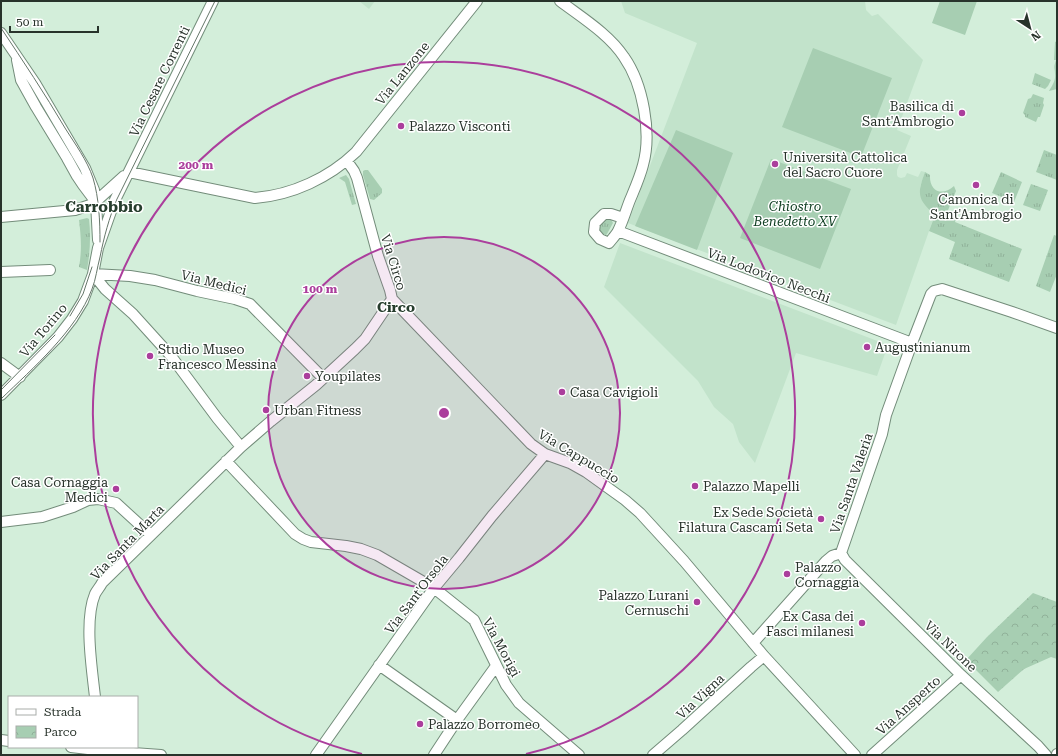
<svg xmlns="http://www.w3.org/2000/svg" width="1058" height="756" viewBox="0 0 1058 756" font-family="'Roboto Serif',serif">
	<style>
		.built { fill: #c2e3cb }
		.grass { fill: url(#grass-tufts) }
		.park { fill: url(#park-crowns) }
		.garden { fill: #a7ceb2 }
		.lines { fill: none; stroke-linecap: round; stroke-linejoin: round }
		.street-casing { stroke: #738c7a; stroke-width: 12 }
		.street { stroke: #fff; stroke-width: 10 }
		.tram { stroke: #66776a; stroke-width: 1 }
		.ring { fill: none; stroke: #ab3e9c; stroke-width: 2 }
		.poi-dot { fill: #ab3e9c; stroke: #fff; stroke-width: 1.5 }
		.labels { text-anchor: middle; stroke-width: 3; stroke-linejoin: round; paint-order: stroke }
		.street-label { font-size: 13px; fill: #28332b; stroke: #fff }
		.poi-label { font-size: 13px; fill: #28332b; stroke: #fff; text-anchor: start }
		.park-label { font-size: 13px; font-style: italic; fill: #114024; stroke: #fff }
		.neighbourhood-label { font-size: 14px; font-weight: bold; fill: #263d2d; stroke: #fff }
		.quarter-label { font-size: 15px; font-weight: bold; fill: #263d2d; stroke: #fff }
		.centre { fill: #ab3e9c; stroke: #fff; stroke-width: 2 }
		.ring-label { font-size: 12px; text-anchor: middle; font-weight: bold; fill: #ab3e9c; stroke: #fff; stroke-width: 3; stroke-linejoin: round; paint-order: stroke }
	</style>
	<defs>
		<pattern id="grass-tufts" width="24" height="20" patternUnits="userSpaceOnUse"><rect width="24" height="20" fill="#a7ceb2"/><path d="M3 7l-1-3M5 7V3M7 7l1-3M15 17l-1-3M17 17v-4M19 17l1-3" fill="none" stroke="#90b199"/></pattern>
		<pattern id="park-crowns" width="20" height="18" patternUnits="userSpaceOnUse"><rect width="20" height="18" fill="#a7ceb2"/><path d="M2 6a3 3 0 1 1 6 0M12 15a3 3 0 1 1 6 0" fill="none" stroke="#90b199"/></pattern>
	</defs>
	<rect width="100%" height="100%" fill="#d3eeda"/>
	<!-- built -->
	<path class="built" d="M359 1H375L369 9Z
		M621 1H865L866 10 872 16 878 14 923 60 897 130 911 136 897 170V175L898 177 901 178 905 177 907 173 918 177 921 171 925 172 920 187 931 211 935 214 896 325 628 223 697 43 625 13Z
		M620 243 888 345 877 376 796 353 755 463 739 442 733 424 714 407 698 381 604 287Z"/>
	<!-- grass -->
	<path class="grass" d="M1057 41V89L1049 91C1052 86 1056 80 1055 74 1055 67 1053 69 1056 60H1054L1055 42Z
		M1035 73 1051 80 1048 86 1045 89 1032 84Z
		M1033 94 1044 98 1043 103 1044 105 1040 117H1038L1036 122 1025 117V115L1023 113 1028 99 1031 98Z
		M1044 150 1057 155V180L1036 172Z
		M365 170H368L382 189V193L374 200 370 199 363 175V171Z
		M925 172 930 175C929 191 942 197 954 186L956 191 946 215 956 218 955 222 1022 249 1009 282 949 259 955 242 929 231 935 215C917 199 917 194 925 172Z
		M1001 172 1022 182 1014 202 992 193Z
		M346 175 349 179 356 204 352 205 345 182 339 178Z
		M1031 184 1048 190 1040 211 1023 205Z
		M607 217 611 219 613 223 607 234 604 237 600 236 598 226Z
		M87 218 89 219C91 236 90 253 87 270L79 267C82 251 81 236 79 220Z
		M1054 235 1057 236V274L1050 292 1036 286Z"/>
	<!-- park -->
	<path class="park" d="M1033 593 1057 602V659L1051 657 1024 669 998 692 966 660 987 637Z"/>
	<!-- garden -->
	<path class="garden" d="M940 1H977L965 35 932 23Z
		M813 48 892 78 861 157 782 127Z
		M676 130 733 153 697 250 635 226Z
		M771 159 851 189 820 269 740 238Z"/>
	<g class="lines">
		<!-- street casing -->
		<g class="street-casing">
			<path id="street" d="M560 1C581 17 609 34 624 57 643 84 652 133 643 165 640 177 635 188 630 200 626 210 623 221 618 231 616 235 612 239 609 243L600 239 594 232 595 223 604 214H611L623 218
				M1 33 35 83 85 168 94 190 96 202 98 240
				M17 60 21 80 36 107 67 158 77 176 83 185 95 201
				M129 172 255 198C292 195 329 178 356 152L477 1
				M1 217 75 210 93 204 124 176
				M618 231 912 343
				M1 272 50 270
				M93 274 130 276 155 280 197 291 235 299 250 304 323 378
				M93 274 105 289 133 314 171 356 217 418 241 447
				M392 299 531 444 545 454 570 463 586 472 625 500 640 513 684 561 764 656 855 755
				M1 363 20 377
				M1 395 58 337 72 319 83 301 93 274 98 248 115 200 213 1
				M226 461 295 534 303 539 311 542 346 546 361 549 377 555 434 588 474 620 506 685 519 703 579 755
				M1 522 42 517 73 507 88 500 98 499 116 503 151 535
				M841 553 845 560 961 675 1038 746 1046 755
				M753 643 826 561 832 556 841 553 882 434 886 415 912 343 931 294 934 291 942 289 1012 312 1057 328
				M379 665 457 720
				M95 697C92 669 84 620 95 594 97 590 100 587 102 583L241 447 271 421 316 385 355 349 365 339 392 299 390 290 378 256 357 178 354 171 347 161
				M1 740 9 741
				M71 747 105 751 161 755
				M316 755 434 588 459 558 492 516 545 454
				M434 755 457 720 496 666
				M653 755 682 730 751 667 764 656
				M872 755 961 675
				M1057 755V754"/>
		</g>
		<!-- street -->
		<use href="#street" class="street"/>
		<!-- tram -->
		<path class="tram" d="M1 28C23 61 45 94 65 128 75 144 87 160 93 178 99 198 100 221 100 242
			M70 316 83 294 92 267
			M1 390 55 335
			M1 399C33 368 76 331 92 289 96 279 97 268 100 257 104 237 109 218 117 199L215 1"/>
	</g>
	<!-- distance rings -->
	<circle cx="444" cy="413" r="176" fill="#ab3e9c" fill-opacity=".12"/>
	<g class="ring">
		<circle cx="444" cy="413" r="176"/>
		<path d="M362 754A351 351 0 1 1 526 754"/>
	</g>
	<!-- markers -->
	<g class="poi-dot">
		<circle cx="962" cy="113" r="4"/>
		<circle cx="401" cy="126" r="4"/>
		<circle cx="775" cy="164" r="4"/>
		<circle cx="976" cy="185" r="4"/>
		<circle cx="867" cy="347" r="4"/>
		<circle cx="150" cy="356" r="4"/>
		<circle cx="307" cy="376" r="4"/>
		<circle cx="562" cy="392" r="4"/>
		<circle cx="266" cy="410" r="4"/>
		<circle cx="695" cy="486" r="4"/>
		<circle cx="116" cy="489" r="4"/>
		<circle cx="821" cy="519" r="4"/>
		<circle cx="787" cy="574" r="4"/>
		<circle cx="697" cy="602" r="4"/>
		<circle cx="862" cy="623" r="4"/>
		<circle cx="420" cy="724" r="4"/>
	</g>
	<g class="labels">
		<!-- street labels -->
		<g class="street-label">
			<text transform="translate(402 73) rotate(-51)" y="5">Via Lanzone</text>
			<text transform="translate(159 81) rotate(-64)" y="5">Via Cesare Correnti</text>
			<text transform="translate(394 262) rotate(73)" y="5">Via Circo</text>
			<text transform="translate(769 275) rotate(21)" y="5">Via Lodovico Necchi</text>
			<text transform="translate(214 282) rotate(14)" y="5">Via Medici</text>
			<text transform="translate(43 330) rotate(-50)" y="5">Via Torino</text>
			<text transform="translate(579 456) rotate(31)" y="5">Via Cappuccio</text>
			<text transform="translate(851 483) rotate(-71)" y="5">Via Santa Valeria</text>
			<text transform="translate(127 542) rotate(-46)" y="5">Via Santa Marta</text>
			<text transform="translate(416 594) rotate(-53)" y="5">Via Sant'Orsola</text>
			<text transform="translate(951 646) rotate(44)" y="5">Via Nirone</text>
			<text transform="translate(502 647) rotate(62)" y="5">Via Morigi</text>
			<text transform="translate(700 696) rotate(-43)" y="5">Via Vigna</text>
			<text transform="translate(908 705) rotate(-42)" y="5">Via Ansperto</text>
		</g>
		<!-- poi labels -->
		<g class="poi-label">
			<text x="954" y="111" text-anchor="end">Basilica di<tspan x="954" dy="15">Sant'Ambrogio</tspan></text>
			<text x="409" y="131">Palazzo Visconti</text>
			<text x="783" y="162">Università Cattolica<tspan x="783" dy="15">del Sacro Cuore</tspan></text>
			<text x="976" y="204" text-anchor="middle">Canonica di<tspan x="976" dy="15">Sant'Ambrogio</tspan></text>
			<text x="875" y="352">Augustinianum</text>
			<text x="158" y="354">Studio Museo<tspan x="158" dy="15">Francesco Messina</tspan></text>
			<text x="315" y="381">Youpilates</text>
			<text x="570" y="397">Casa Cavigioli</text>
			<text x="274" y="415">Urban Fitness</text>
			<text x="108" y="487" text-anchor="end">Casa Cornaggia<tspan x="108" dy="15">Medici</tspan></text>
			<text x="703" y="491">Palazzo Mapelli</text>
			<text x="813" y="517" text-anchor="end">Ex Sede Società<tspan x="813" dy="15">Filatura Cascami Seta</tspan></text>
			<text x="795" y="572">Palazzo<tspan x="795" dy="15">Cornaggia</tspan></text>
			<text x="689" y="600" text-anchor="end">Palazzo Lurani<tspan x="689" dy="15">Cernuschi</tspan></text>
			<text x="854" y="621" text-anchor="end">Ex Casa dei<tspan x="854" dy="15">Fasci milanesi</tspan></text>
			<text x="428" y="729">Palazzo Borromeo</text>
		</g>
		<!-- park labels -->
		<g class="park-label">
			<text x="795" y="211">Chiostro<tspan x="795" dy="15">Benedetto XV</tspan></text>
		</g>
		<!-- neighbourhood labels -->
		<g class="neighbourhood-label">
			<text x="396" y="312">Circo</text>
		</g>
		<!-- quarter labels -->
		<g class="quarter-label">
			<text x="104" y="212">Carrobbio</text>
		</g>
	</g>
	<circle cx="444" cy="413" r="6" class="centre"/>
	<g class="ring-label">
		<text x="196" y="169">200 m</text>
		<text x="320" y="293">100 m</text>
	</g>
	<!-- border -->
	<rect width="1058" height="756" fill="none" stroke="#28332b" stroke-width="4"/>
	<!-- legend -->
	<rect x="8" y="696" width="130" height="52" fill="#ffffff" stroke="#a9adaa"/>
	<rect x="16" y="709" width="20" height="6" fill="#ffffff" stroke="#a9adaa"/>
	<text x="44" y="716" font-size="12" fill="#28332b">Strada</text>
	<rect x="16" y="726" width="20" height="12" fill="url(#park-crowns)" stroke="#a9adaa"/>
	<text x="44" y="736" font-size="12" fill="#28332b">Parco</text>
	<!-- north arrow -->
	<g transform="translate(1030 28) rotate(144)" stroke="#ffffff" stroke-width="3" paint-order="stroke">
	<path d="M0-3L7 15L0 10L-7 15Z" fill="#28332b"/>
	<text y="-6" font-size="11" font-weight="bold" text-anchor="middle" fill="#28332b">N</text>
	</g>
	<!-- scale -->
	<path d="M10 26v6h88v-6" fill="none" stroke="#28332b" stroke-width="2"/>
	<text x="16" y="26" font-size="12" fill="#28332b" stroke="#ffffff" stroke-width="3" paint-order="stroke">50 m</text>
</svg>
